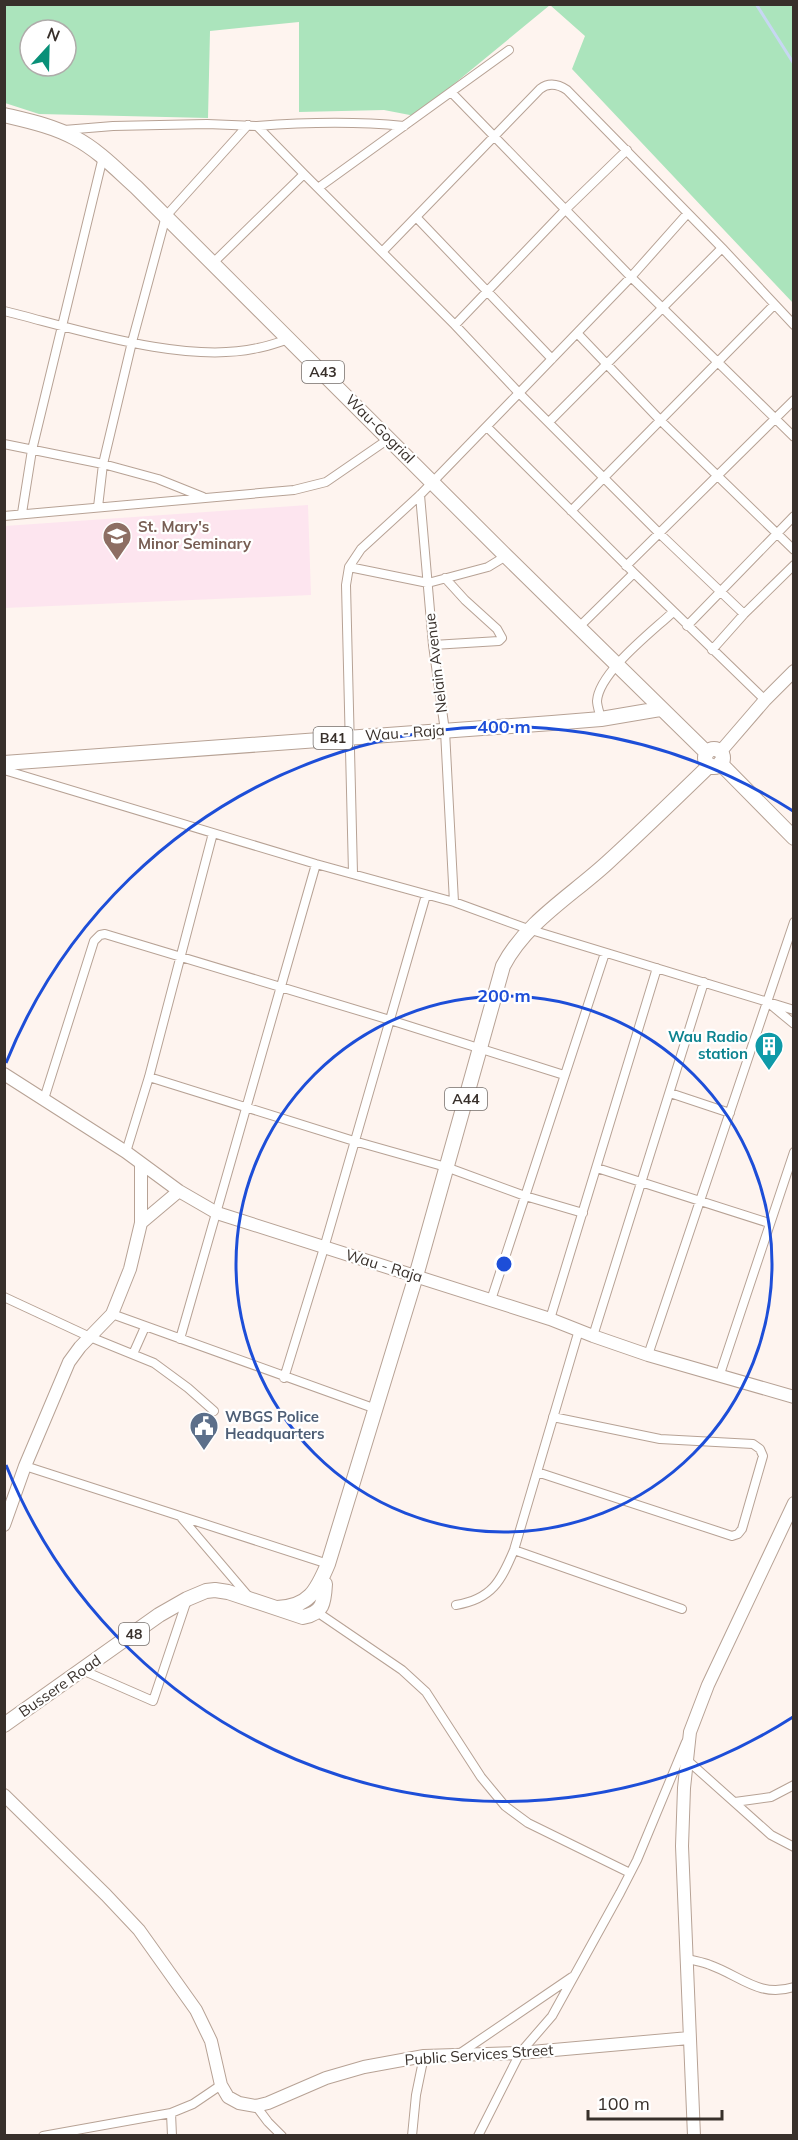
<svg xmlns="http://www.w3.org/2000/svg" width="798" height="2140" viewBox="0 0 798 2140" font-family="Mulish,sans-serif">
	<style>
		.education { fill: #fde5ef }
		.green { fill: #abe4bc; fill-rule: evenodd }
		.lines { fill: none; stroke-linecap: round; stroke-linejoin: round }
		.stream { stroke: #c7d7f2; stroke-width: 3 }
		.street-casing { stroke: #b7a295; stroke-width: 10 }
		.secondary-casing { stroke: #b7a295; stroke-width: 14 }
		.primary-casing { stroke: #b7a295; stroke-width: 16 }
		.street { stroke: #fff; stroke-width: 8 }
		.secondary { stroke: #fff; stroke-width: 12 }
		.primary { stroke: #fff; stroke-width: 14 }
		.ring { fill: none; stroke: #1d4ed8; stroke-width: 3 }
		.labels { text-anchor: middle; stroke-width: 4.5; stroke-linejoin: round; paint-order: stroke }
		.shield { fill: #fff; stroke: #746e6b; stroke-width: 1.5 }
		.shield-label { font-size: 14px; font-weight: bold; fill: #38302b }
		.street-label { font-size: 15px; fill: #38302b; stroke: #fff }
		.education-label { font-size: 15px; font-weight: bold; fill: #785e54; stroke: #fff; text-anchor: start }
		.culture-label { font-size: 15px; font-weight: bold; fill: #0d838f; stroke: #fff; text-anchor: end }
		.service-label { font-size: 15px; font-weight: bold; fill: #4e5e75; stroke: #fff; text-anchor: start }
		.centre { fill: #1d4ed8; stroke: #fff; stroke-width: 3 }
		.ring-label { font-size: 18px; text-anchor: middle; font-weight: bold; fill: #1d4ed8; stroke: #fff; stroke-width: 4.5; stroke-linejoin: round; paint-order: stroke }
	</style>
	<rect width="100%" height="100%" fill="#fef4ef"/>
	<!-- education -->
	<path class="education" d="M308 505 311 595 5 608V526Z"/>
	<!-- green -->
	<path class="green" d="M5 5H793V303L572 69 585 36 550 5 415 116 384 110 299 112V22L210 31 208 118 39 114 5 103ZM30 30H66V66H30Z"/>
	<g class="lines">
		<!-- stream -->
		<path class="stream" d="M756 4 794 64"/>
		<!-- street casing -->
		<g class="street-casing">
			<path id="street" d="M451 92 631 277 687 214
				M257 126C307 122 355 121 404 126
				M64 130 113 126 207 124 257 126 304 174
				M318 188 509 50
				M416 217 552 359
				M382 252 540 89C549 82 558 84 567 90L722 248 794 325
				M213 263 304 174 455 325 519 393 420 495 361 549 349 567 346 585 353 873
				M4 311C77 329 185 365 258 348 269 346 279 342 289 339
				M455 325 566 209 627 150
				M577 333 661 421 794 550
				M549 422 722 248
				M487 427 634 573 765 700
				M4 444 103 464 158 479 203 497
				M420 495 433 645 445 731 454 902
				M98 507 103 464 132 342 166 216 248 125
				M571 511 774 305
				M22 513 32 450 103 157
				M4 516 294 490 326 482 390 438
				M626 566 794 400
				M349 567 428 583 488 567 506 556
				M744 614 659 533 519 393 631 277 794 437
				M687 626 794 516
				M579 627 634 573
				M433 645 499 641 502 638 497 629 465 600 445 578
				M712 650 744 614 794 565
				M601 719C600 714 597 706 597 701 599 672 653 631 673 612
				M4 770 316 864 454 902 528 929 794 1010
				M771 1005 794 1024
				M149 1077 354 1141 446 1167 525 1196 583 1213
				M670 1093 730 1113
				M44 1099 94 941 100 935 105 934 390 1020 564 1075
				M126 1152 149 1077 213 833
				M597 1168 769 1223
				M4 1297 90 1337 154 1363 188 1388 214 1411
				M491 1300 605 953
				M112 1314 376 1409
				M550 1319 657 968
				M593 1336 704 982
				M180 1339 316 864
				M133 1354 145 1327
				M648 1355 794 922
				M720 1374 794 1152
				M284 1378 324 1248 426 895
				M25 1466 180 1516 249 1597
				M537 1472 732 1536 738 1534 742 1529 763 1456 760 1449 753 1444 660 1439 553 1417
				M180 1516 328 1564
				M514 1550 682 1609
				M456 1605C492 1599 501 1581 514 1550L579 1330
				M317 1612 402 1670 426 1692 481 1777 505 1806 528 1823 630 1873
				M82 1670 153 1701 187 1600
				M687 1760 771 1835 794 1847
				M735 1802 771 1797 794 1785
				M688 1959C695 1961 703 1962 710 1965 741 1976 759 1998 794 1987
				M459 2054 572 1977
				M256 2106 268 2122 282 2136
				M43 2136 171 2113
				M172 2136 171 2113 193 2104 221 2085
				M412 2136 416 2095 424 2056
				M478 2136 520 2053 552 2016 620 1893 637 1860 686 1742"/>
		</g>
		<!-- secondary casing -->
		<g class="secondary-casing">
			<path id="secondary" d="M721 751 765 700 794 671
				M4 1074 126 1152 179 1191 217 1213 550 1319 593 1336 648 1355 794 1397
				M141 1163V1223
				M4 1525 25 1466 69 1362 80 1347 112 1314 130 1269 141 1223 179 1191
				M4 1795 106 1895 139 1930 196 2010 211 2041 221 2085 228 2097 239 2103 256 2106 268 2103 326 2078 364 2067 424 2056 520 2053 689 2038
				M694 2136 682 1846 684 1788 690 1732 708 1685 794 1503"/>
		</g>
		<!-- primary casing -->
		<g class="primary-casing">
			<path id="primary" d="M4 115C29 121 53 126 75 138 98 150 117 170 136 187L506 556 707 753
				M705 758a9 9 0 1 1 18 0a9 9 0 1 1-18 0Z
				M4 763 552 723 601 719 660 709
				M720 763 794 838
				M277 1608C309 1607 317 1590 328 1564L416 1276 503 966C526 922 571 896 607 863 642 831 676 798 710 765
				M4 1725 159 1615 187 1599 206 1591 215 1590 228 1592 303 1617C323 1613 324 1603 325 1584H320"/>
		</g>
		<!-- street -->
		<use href="#street" class="street"/>
		<!-- secondary -->
		<use href="#secondary" class="secondary"/>
		<!-- primary -->
		<use href="#primary" class="primary"/>
	</g>
	<!-- distance rings -->
	<g class="ring">
		<circle cx="504" cy="1264" r="268"/>
		<path d="M793 1717A537 537 0 0 1 6 1465M6 1063A537 537 0 0 1 793 811"/>
	</g>
	<!-- icons -->
	<defs>
		<g id="university-pin" transform="scale(1.5)"><path d="M0 17L-7.5 6A9.5 9.5 0 1 1 7.5 6Z" fill="#8d6e63" stroke="#fff"/><path d="M0-5L7-2L0 1L-7-2ZM-4 1L0 2.5L4 1V4Q0 6-4 4Z" fill="#fff"/></g>
		<g id="building-pin" transform="scale(1.5)"><path d="M0 17L-7.5 6A9.5 9.5 0 1 1 7.5 6Z" fill="#0f9aa8" stroke="#fff"/><path d="M-4-6H4V6H1V3H-1V6H-4ZM-2.5-4.3h1.7v1.8h-1.7ZM.8-4.3h1.7v1.8H.8ZM-2.5-1h1.7V.8h-1.7ZM.8-1h1.7V.8H.8Z" fill="#fff"/></g>
		<g id="civic-pin" transform="scale(1.5)"><path d="M0 17L-7.5 6A9.5 9.5 0 1 1 7.5 6Z" fill="#5c6f8a" stroke="#fff"/><path d="M-.6-6.5H3V-4.5H.6V-3L4-1V1h2V6H-6V1h2V-1L-.6-3ZM-1.2 2.5V6h2.4V2.5Z" fill="#fff"/></g>
	</defs>
	<g fill-rule="evenodd">
		<use href="#university-pin" x="117" y="536"/>
		<use href="#building-pin" x="769" y="1046"/>
		<use href="#civic-pin" x="204" y="1426"/>
	</g>
	<g class="labels">
		<!-- shield labels -->
		<g class="shield">
			<rect x="302" y="361" width="42" height="22" rx="4.5"/>
			<rect x="313.5" y="727" width="39" height="22" rx="4.5"/>
			<rect x="445" y="1088" width="42" height="22" rx="4.5"/>
			<rect x="119" y="1623" width="30" height="22" rx="4.5"/>
		</g>
		<g class="shield-label">
			<text x="323" y="377">A43</text>
			<text x="333" y="743">B41</text>
			<text x="466" y="1104">A44</text>
			<text x="134" y="1639">48</text>
		</g>
		<!-- street labels -->
		<g class="street-label">
			<text transform="translate(380 429) rotate(45)" y="5">Wau-Gogrial</text>
			<text transform="translate(436 663) rotate(-97)" y="5">Nelain Avenue</text>
			<text transform="translate(405 733) rotate(-4)" y="5">Wau - Raja</text>
			<text transform="translate(384 1266) rotate(17)" y="5">Wau - Raja</text>
			<text transform="translate(60 1686) rotate(-35)" y="5">Bussere Road</text>
			<text transform="translate(479 2055) rotate(-4)" y="5">Public Services Street</text>
		</g>
		<!-- education labels -->
		<g class="education-label">
			<text x="138" y="532">St. Mary's<tspan x="138" dy="17">Minor Seminary</tspan></text>
		</g>
		<!-- culture labels -->
		<g class="culture-label">
			<text x="748" y="1042">Wau Radio<tspan x="748" dy="17">station</tspan></text>
		</g>
		<!-- service labels -->
		<g class="service-label">
			<text x="225" y="1422">WBGS Police<tspan x="225" dy="17">Headquarters</tspan></text>
		</g>
	</g>
	<circle cx="504" cy="1264" r="9" class="centre"/>
	<g class="ring-label">
		<text x="504" y="733">400 m</text>
		<text x="504" y="1002">200 m</text>
	</g>
	<!-- border -->
	<rect width="798" height="2140" fill="none" stroke="#38302b" stroke-width="12"/>
	<!-- north arrow -->
	<g transform="translate(48 48) rotate(22)"><circle r="28" fill="#ffffff" stroke="#afacaa" stroke-width="1.5"/>
	<path d="M0-4.5L10 22L0 15L-10 22Z" fill="#099078"/>
	<text y="-9" font-size="16" font-weight="bold" text-anchor="middle" fill="#38302b">N</text>
	</g>
	<!-- scale -->
	<path d="M588 2110v9h134v-9" fill="none" stroke="#38302b" stroke-width="3"/>
	<text x="597" y="2110" font-size="18" fill="#38302b" stroke="#ffffff" stroke-width="4.5" paint-order="stroke">100 m</text>
</svg>
